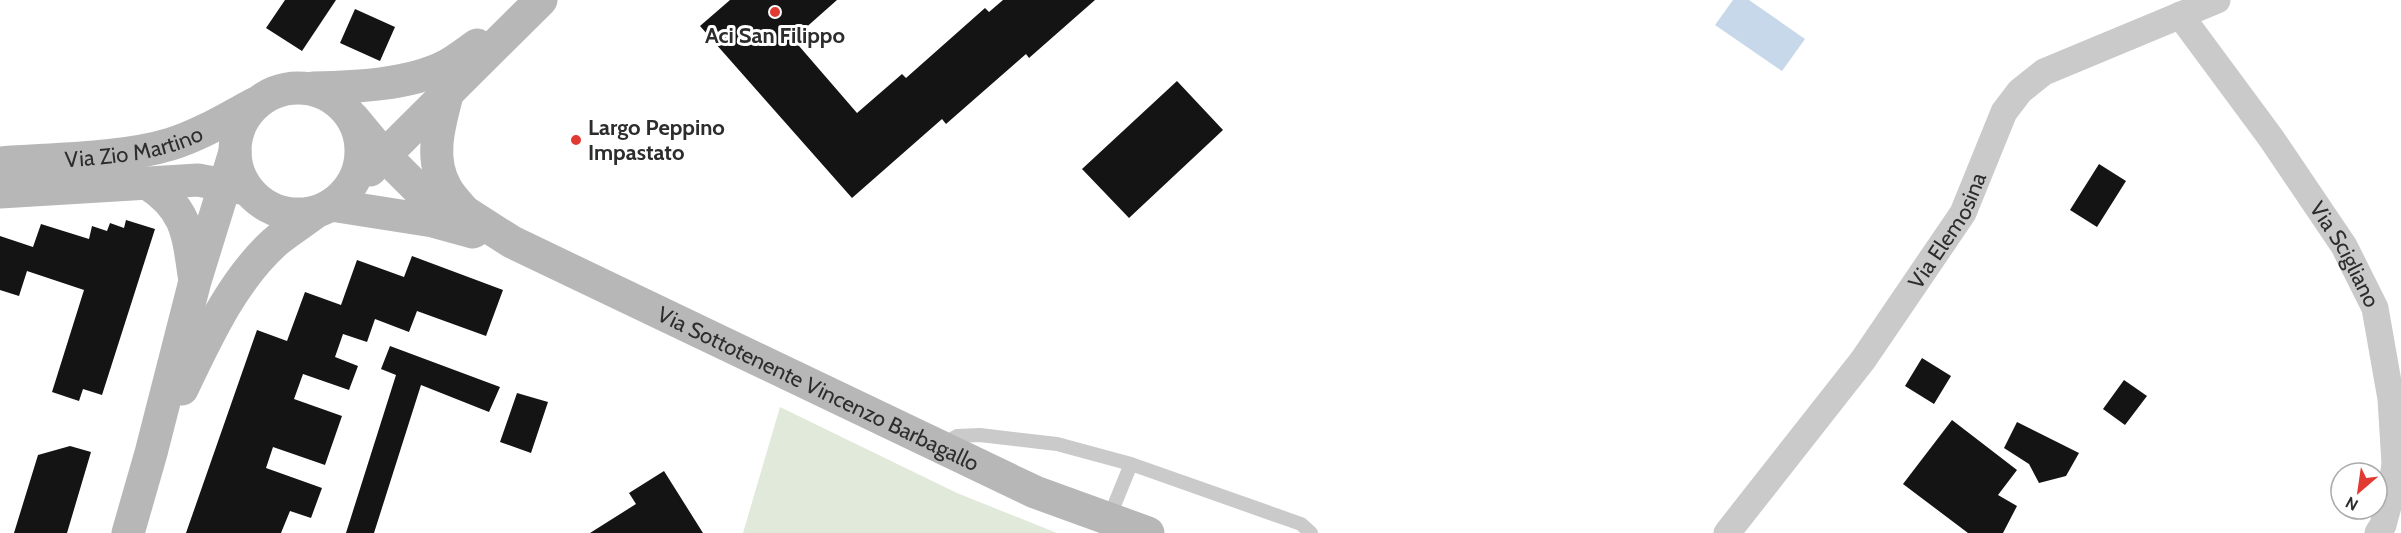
<svg xmlns="http://www.w3.org/2000/svg" width="2401" height="533" viewBox="0 0 2401 533" font-family="Cabin,sans-serif">
	<style>
		.green { fill: #e1eada }
		.water { fill: #c7d8ea }
		.building { fill: #141414 }
		.lines { fill: none; stroke-linecap: round; stroke-linejoin: round }
		.lane { stroke: #cacaca; stroke-width: 14 }
		.street { stroke: #cacaca; stroke-width: 27 }
		.secondary { stroke: #b7b7b7; stroke-width: 33 }
		.poi-dot { fill: #e13a32; stroke: #fff; stroke-width: 2 }
		.labels { text-anchor: middle; stroke-width: 6; stroke-linejoin: round; paint-order: stroke }
		.poi-label { font-size: 22px; font-weight: bold; fill: #2d2d2d; stroke: #fff }
		.street-label { font-size: 22px; fill: #2d2d2d; stroke: #fff }
	</style>
	<rect width="100%" height="100%" fill="#fff"/>
	<!-- green -->
	<path class="green" d="M780 407 957 493 1057 533H743Z"/>
	<!-- water -->
	<path class="water" d="M1733 0H1749L1805 39 1782 71 1715 25Z"/>
	<!-- building -->
	<path class="building" d="M285 0H336L302 51 266 28Z
		M730 0H837L793 39 857 113 902 74 906 78 985 8 989 12 1003 0H1095L1029 58 1026 54 946 124 942 119 852 198 700 26Z
		M355 9 395 27 380 61 340 43Z
		M1177 81 1223 130 1129 218 1082 169Z
		M2099 164 2126 181 2097 227 2070 210Z
		M126 220 155 229 102 395 83 389 79 401 52 392 84 290 27 271 19 296 0 290V236L33 247 41 224 89 239 92 226 107 231 110 223 124 228Z
		M412 256 503 290 486 336 417 311 409 332 375 319 367 342 343 334 335 357 358 366 349 390 303 374 294 399 342 416 325 465 273 447 266 468 322 488 311 518 290 511 281 533H186L257 330 287 341 305 292 341 305 357 260 404 277Z
		M390 346 500 387 489 412 421 385 374 533H346L396 375 381 369Z
		M1922 358 1951 376 1934 404 1905 386Z
		M2124 380 2147 396 2125 425 2103 409Z
		M517 393 548 402 531 453 500 442Z
		M1952 420 2017 470 1998 495 2017 506 2003 533H1968L1903 484Z
		M2017 422 2079 453 2066 476 2039 483 2029 464 2004 448Z
		M70 446 91 452 67 533H14L38 455Z
		M664 471 703 533H590L636 504 629 493Z"/>
	<g class="lines">
		<!-- lane -->
		<path class="lane" d="M943 444 957 436 980 435 1057 444 1131 464 1301 524 1311 533
			M1109 518 1131 464"/>
		<!-- street -->
		<g class="street">
			<path id="s1" d="M2180 15 2271 138 2344 246 2375 308 2391 399 2395 464 2390 499 2383 525 2378 533"/>
			<path id="s2" d="M1727 533 1863 360 1963 213 2004 112 2020 91 2044 72 2217 0"/>
		</g>
		<!-- secondary -->
		<g class="secondary">
			<circle cx="298" cy="151" r="63"/>
			<path d="M313 88C354 87 409 85 446 66 457 60 467 52 477 45"/>
			<path d="M447 95C439 125 429 159 446 188 450 196 458 204 464 211"/>
			<path id="s3" d="M353 118 382 153 418 189 465 212 512 242 1035 492 1148 533"/>
			<path id="s4" d="M0 163C52 159 122 159 171 144 200 135 228 118 254 104"/>
			<path d="M370 170 541 0"/>
			<path d="M147 183C186 208 188 232 194 275"/>
			<path d="M0 192 198 180 246 189"/>
			<path d="M331 205 433 221 473 232"/>
			<path d="M182 389C207 337 232 281 275 242 288 231 303 222 316 212"/>
			<path d="M128 533 151 453 195 281 235 152"/>
		</g>
	</g>
	<!-- markers -->
	<g class="poi-dot">
		<circle cx="775" cy="12" r="6"/>
		<circle cx="576" cy="140" r="6"/>
	</g>
	<g class="labels">
		<!-- poi labels -->
		<g class="poi-label">
			<text x="775" y="43">Aci San Filippo</text>
			<text x="588" y="135" text-anchor="start">Largo Peppino<tspan x="588" dy="25">Impastato</tspan></text>
		</g>
		<!-- street labels -->
		<g class="street-label">
			<text dy="8" stroke="none"><textPath href="#s4" startOffset="135">Via Zio Martino</textPath></text>
			<text dy="8" stroke="none"><textPath href="#s2" startOffset="375">Via Elemosina</textPath></text>
			<text dy="8" stroke="none"><textPath href="#s1" startOffset="291">Via Scigliano</textPath></text>
			<text dy="8" stroke="none"><textPath href="#s3" startOffset="544">Via Sottotenente Vincenzo Barbagallo</textPath></text>
		</g>
	</g>
	<!-- north arrow -->
	<g transform="translate(2359 491) rotate(209)"><circle r="28" fill="#ffffff" stroke="#ababab" stroke-width="1.5"/>
	<path d="M0-4.5L10 22L0 15L-10 22Z" fill="#e13a32"/>
	<text y="-9" font-size="16" font-weight="bold" text-anchor="middle" fill="#2d2d2d">N</text>
	</g>
</svg>
